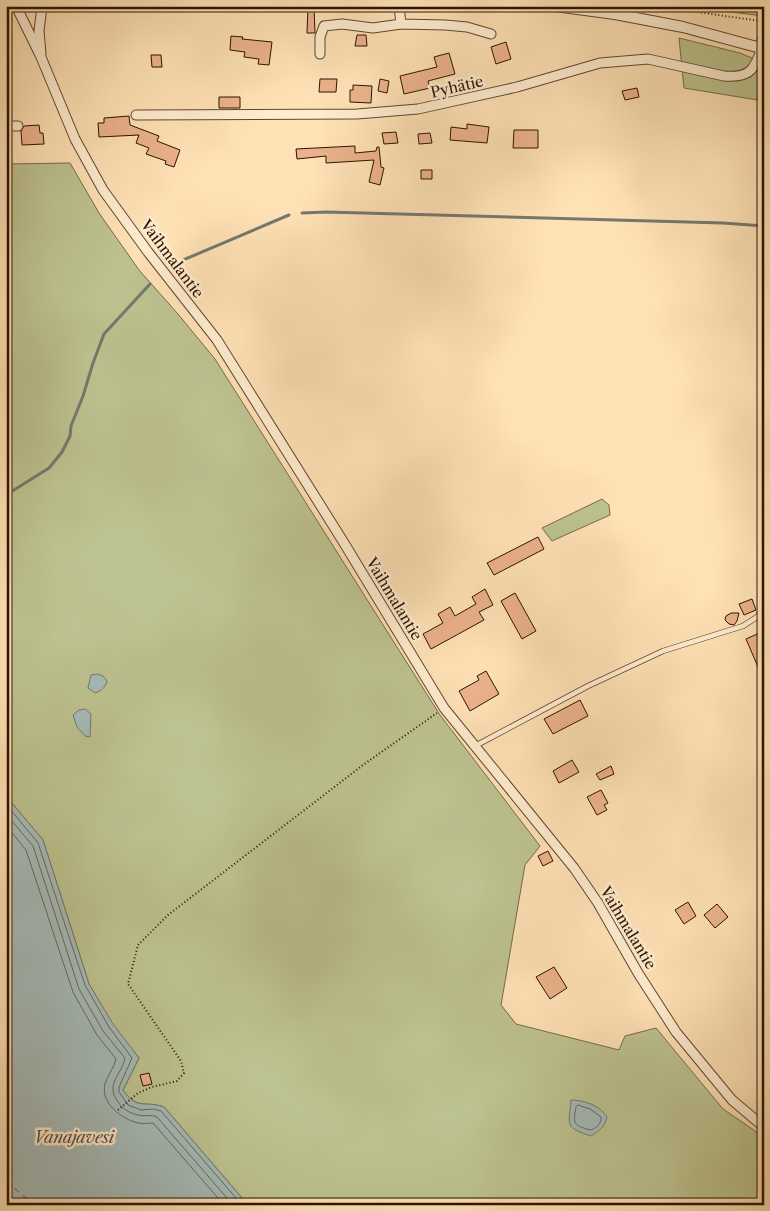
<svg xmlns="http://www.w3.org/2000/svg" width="770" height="1211" viewBox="0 0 770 1211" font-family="'Libre Caslon Text',serif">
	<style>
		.green { fill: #bdc390; stroke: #756b48 }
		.water { fill: #a5bbb9; stroke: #75786f }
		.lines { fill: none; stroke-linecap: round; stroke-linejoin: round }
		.shore { stroke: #69675c; stroke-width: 1 }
		.stream { stroke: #75786f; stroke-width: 3 }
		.ferry { stroke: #574e41; stroke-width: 1; stroke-dasharray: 6 5; stroke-linecap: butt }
		.building { fill: #ebb28c; stroke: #2d1300 }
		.service-casing { stroke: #61462d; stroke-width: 6 }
		.minor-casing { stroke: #61462d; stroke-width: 11 }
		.tertiary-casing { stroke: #61462d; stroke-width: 12 }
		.path { stroke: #2d1300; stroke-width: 2; stroke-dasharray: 1 2.5; stroke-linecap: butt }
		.service { stroke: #feeccf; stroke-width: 4.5 }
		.minor { stroke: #feeccf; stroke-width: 9 }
		.tertiary { stroke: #feeccf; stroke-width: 10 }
		.labels { text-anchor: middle; stroke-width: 5; stroke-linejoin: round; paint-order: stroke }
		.street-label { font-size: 15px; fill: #2d1300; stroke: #feeccf }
		.water-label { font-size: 16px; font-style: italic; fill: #574e41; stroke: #feeccf }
	</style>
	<rect width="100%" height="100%" fill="#fee1b5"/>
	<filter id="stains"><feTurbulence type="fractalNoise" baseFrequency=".004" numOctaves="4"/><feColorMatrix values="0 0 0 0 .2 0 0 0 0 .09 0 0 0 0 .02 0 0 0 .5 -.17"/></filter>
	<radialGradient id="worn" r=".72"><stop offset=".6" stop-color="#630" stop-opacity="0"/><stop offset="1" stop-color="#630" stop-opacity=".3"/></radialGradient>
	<!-- green -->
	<path class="green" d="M680 6H764V16Z
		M679 38 740 53 764 63V101L684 88Z
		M70 163 99 213 139 270 178 314 215 359 440 715 540 846 525 865 501 1005 516 1024 619 1050 625 1036 656 1028 723 1109 764 1137V1205H248L164 1107C144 1100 138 1111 123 1090L139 1058 113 1025 89 984 43 840 6 796V164Z
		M602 499 609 505 610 515 552 541 542 528Z"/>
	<!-- water -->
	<path class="water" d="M98 674 103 676 107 681C105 688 101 691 95 693L88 688 91 675Z
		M85 709 91 714 90 737 85 736 77 727 73 715 79 710Z
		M6 796 43 840 89 984 113 1024 139 1058 123 1090C138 1111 144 1100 164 1107L248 1205H6Z
		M571 1100C584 1100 601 1106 607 1117 605 1127 599 1131 591 1136 564 1127 569 1126 571 1100Z"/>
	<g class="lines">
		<!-- shore -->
		<path class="shore" d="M6 804 38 843 85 985 109 1027 132 1058 119 1087V1092L128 1105 141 1110 153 1109 161 1111 242 1205
			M6 814 33 846 79 989 103 1031 125 1058C121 1076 105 1084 118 1102 123 1109 129 1113 138 1115 144 1117 151 1114 157 1117L233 1205
			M6 825 26 850 73 992 97 1035 116 1059C114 1068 107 1076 105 1084 100 1103 122 1119 138 1123 143 1124 148 1123 153 1123L224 1205
			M578 1105 590 1109 601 1117C602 1123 596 1129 590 1130 573 1125 573 1124 576 1107Z"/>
		<!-- stream -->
		<path class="stream" d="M302 213 326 212 723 223 764 226
			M176 263 289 215
			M6 495 49 468 62 452 70 436 71 426 83 396 93 363 104 334 150 284"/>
		<!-- ferry -->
		<path class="ferry" d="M6 1181 34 1205"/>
	</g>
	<!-- building -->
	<path class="building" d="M308 6H314L315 33H307Z
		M357 35H366L367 46H355Z
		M231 36 243 37 242 39 272 42 269 65 258 64 259 59 244 57 245 52 230 50Z
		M506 42 511 59 496 64 491 47Z
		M449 53 455 74 428 81 430 88 404 94 400 76 437 67 434 57Z
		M151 55H161L162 67H152Z
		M320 79H337L336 92H319Z
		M380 79 389 81 387 93 378 91Z
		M353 85 372 86 371 103 350 102V90H353Z
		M637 88 639 97 625 100 622 91Z
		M219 97H240V108H219Z
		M129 116 130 125 159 136 157 141 180 150 174 167 165 164 166 161 146 154 149 148 136 143 139 135 99 137 98 123H104V118Z
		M467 124 489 127 487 143 450 140 451 127 467 129Z
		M39 125 40 133H43L44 144 22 145 21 131 24 126Z
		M514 130H538V148H513Z
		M396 132 398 143 384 144 382 133Z
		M430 133 432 143 419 144 418 134Z
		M355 146V153L376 151 377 147H379L381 167 384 168 380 185 369 182 374 160 326 163V156L297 159 296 149Z
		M421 170H432V179H421Z
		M538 537 544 549 494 575 487 563Z
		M485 589 493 605 479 612 484 620 431 649 423 634 443 623 438 614 450 607 455 616 476 604 472 597Z
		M515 593 536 631 522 639 501 601Z
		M752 599 756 610 744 615 739 604Z
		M731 613H739L737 621 734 625 729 624 725 620 726 616Z
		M764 631V681L746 639Z
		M486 671 499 694 470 711 459 691 479 680 477 676Z
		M580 700 588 716 553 734 544 719Z
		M572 760 579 772 559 783 553 771Z
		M611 766 614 774 600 780 596 774Z
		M601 790 608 803 604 805 607 810 597 815 587 797Z
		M548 851 553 861 543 866 538 856Z
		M688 902 696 916 684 924 675 910Z
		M717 904 728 917 715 928 704 915Z
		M554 967 567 988 550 999 536 977Z
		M149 1073 152 1084 143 1086 140 1075Z"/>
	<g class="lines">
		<!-- service casing -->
		<g class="service-casing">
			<path id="service" d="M757 47 764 28
				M475 746 588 686 663 651 743 626 757 617 764 608"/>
		</g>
		<!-- minor casing -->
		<g class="minor-casing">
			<path id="minor" d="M16 6 41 57 75 139 103 190 148 252 217 340 344 543 444 708 574 868 598 903 638 973 676 1032 732 1100 764 1127
				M399 6 401 24 445 25 467 27 491 34
				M41 54 39 31 42 6
				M320 54V37L324 26 342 24 373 28 401 24
				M136 115 357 114 418 109 517 87 600 63 648 59 724 76C749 78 754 71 762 48
				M6 126H18"/>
		</g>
		<!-- tertiary casing -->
		<g class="tertiary-casing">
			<path id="tertiary" d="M555 6 615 14 683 27 764 49"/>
		</g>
		<!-- path -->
		<path class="path" d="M656 6 760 21
			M118 1110 138 1093 152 1087 177 1081 184 1073 181 1061 128 984 138 945 168 915 363 765 437 713"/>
		<!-- service -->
		<use href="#service" class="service"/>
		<!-- minor -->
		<use href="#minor" class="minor"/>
		<!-- tertiary -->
		<use href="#tertiary" class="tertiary"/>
	</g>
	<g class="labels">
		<!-- street labels -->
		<g class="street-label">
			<text transform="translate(457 87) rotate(-13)" y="5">Pyhätie</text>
			<text transform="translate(172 259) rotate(53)" y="5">Vaihmalantie</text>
			<text transform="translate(394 599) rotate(59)" y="5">Vaihmalantie</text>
			<text transform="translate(628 928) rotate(59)" y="5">Vaihmalantie</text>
		</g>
		<!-- water labels -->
		<g class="water-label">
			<text x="74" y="1143">Vanajavesi</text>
		</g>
	</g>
	<!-- margin -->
	<rect width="770" height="1211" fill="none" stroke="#fee1b5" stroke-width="25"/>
	<rect x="8" y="8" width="755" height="1196" fill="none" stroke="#2d1300" stroke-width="2.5"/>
	<rect x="12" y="12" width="745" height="1186" fill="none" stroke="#2d1300"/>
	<rect width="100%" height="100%" filter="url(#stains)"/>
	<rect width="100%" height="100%" fill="url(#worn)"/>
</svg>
